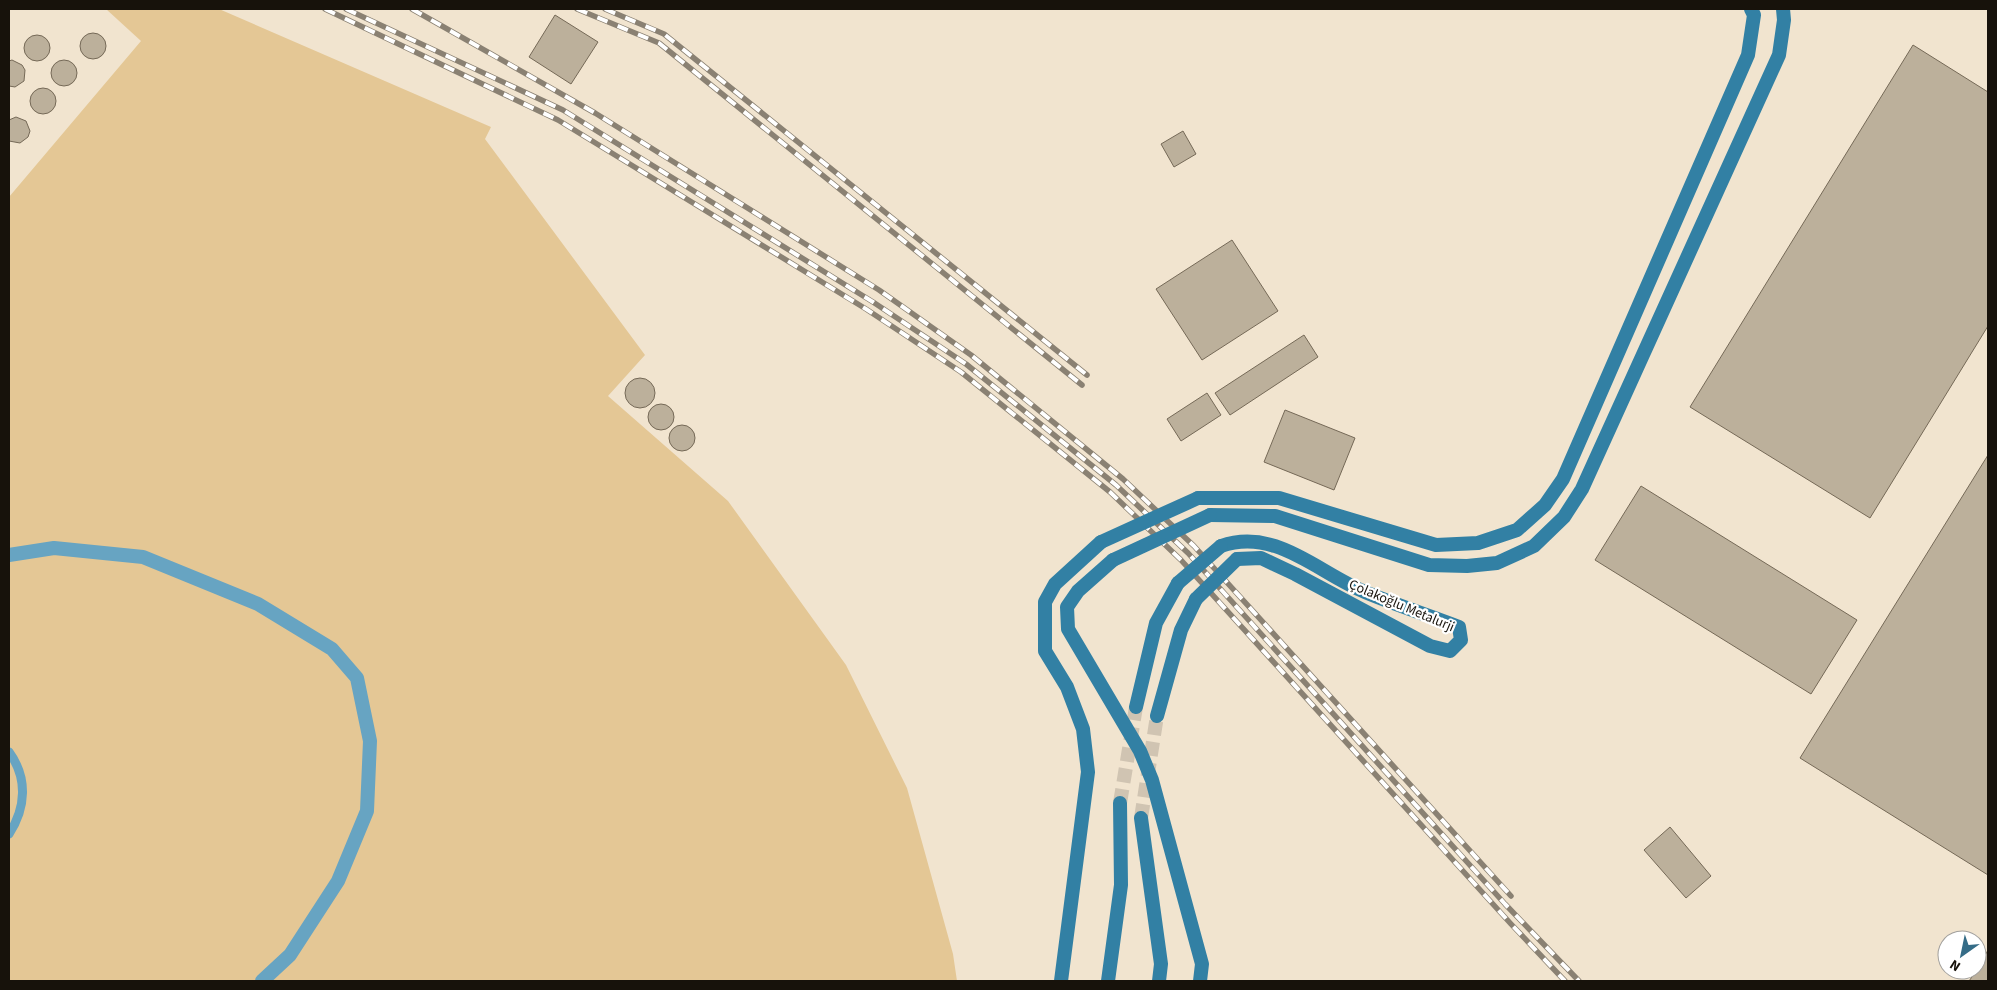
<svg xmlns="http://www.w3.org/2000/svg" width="1997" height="990" viewBox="0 0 1997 990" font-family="'Source Sans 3',sans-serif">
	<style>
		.green { fill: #e4c795 }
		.building { fill: #bcb09b; stroke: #756957 }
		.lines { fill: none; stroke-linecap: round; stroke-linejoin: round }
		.secondary-tunnel { stroke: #d0c4b2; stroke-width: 14; stroke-dasharray: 14 7; stroke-linecap: butt }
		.service { stroke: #67a4c2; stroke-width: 9 }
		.minor { stroke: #67a4c2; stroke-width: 14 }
		.secondary { stroke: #3280a4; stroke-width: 14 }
		.rail-casing { stroke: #8a8173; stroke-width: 5.5 }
		.rail { stroke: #fff; stroke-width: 4; stroke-dasharray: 11; stroke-linecap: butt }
		.secondary-bridge { stroke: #3280a4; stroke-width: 14 }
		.labels { text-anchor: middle; stroke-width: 4.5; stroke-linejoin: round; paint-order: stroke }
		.street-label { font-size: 14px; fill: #17120b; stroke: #fff }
	</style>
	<rect width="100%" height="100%" fill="#f1e4cf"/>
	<!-- green -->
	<path class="green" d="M106 9H219L491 127 485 139 645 355 608 396 728 501 846 665 907 788 953 954 957 981H9V197L141 41Z"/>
	<!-- building -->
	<path class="building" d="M555 15 598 42 571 84 529 57Z
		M80 46a13 13 0 1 1 26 0a13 13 0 1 1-26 0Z
		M24 48a13 13 0 1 1 26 0a13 13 0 1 1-26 0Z
		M1913 45 1988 92V326L1870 518 1690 407Z
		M51 73a13 13 0 1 1 26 0a13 13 0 1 1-26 0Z
		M12 60 22 65 25 70 24 81 15 87 9 86V61Z
		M30 101a13 13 0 1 1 26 0a13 13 0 1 1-26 0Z
		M16 117 26 121 30 131 28 137 20 143 9 141V120Z
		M1183 131 1196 154 1174 167 1161 144Z
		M1232 240 1278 311 1202 360 1156 289Z
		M1304 335 1318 357 1230 415 1215 393Z
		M625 393a15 15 0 1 1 30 0a15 15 0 1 1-30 0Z
		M1207 393 1221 415 1181 441 1167 419Z
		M648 417a13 13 0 1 1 26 0a13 13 0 1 1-26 0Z
		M1285 410 1355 438 1334 490 1264 462Z
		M669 438a13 13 0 1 1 26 0a13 13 0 1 1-26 0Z
		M1988 455V875L1800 758Z
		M1641 486 1857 620 1811 694 1595 560Z
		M1670 827 1711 876 1686 898 1644 850Z
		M1988 950V981H1969L1977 970Z"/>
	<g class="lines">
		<!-- secondary-tunnel -->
		<path class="secondary-tunnel" d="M1120 803 1136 707
			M1141 818 1157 716"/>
		<!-- service -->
		<path class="service" d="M9 752C28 778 26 808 9 834"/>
		<!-- minor -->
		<path class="minor" d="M9 555 54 548 143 557 258 604 332 649 357 678 370 741 367 811 338 881 290 955 262 981"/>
		<!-- secondary -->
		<path class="secondary" d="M1198 498H1279L1436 545 1478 543 1517 530 1545 505 1563 479 1748 55 1754 15 1751 9
			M1210 515 1275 516 1429 565 1467 566 1497 563 1534 546 1564 517 1582 489 1779 55 1784 20 1783 9
			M1221 546C1276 527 1318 573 1365 592 1396 605 1428 615 1459 627L1461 640 1450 651 1430 646 1295 574 1261 558 1237 559
			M1113 560 1078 591 1067 607 1068 629 1140 751 1152 780 1202 964 1200 981
			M1136 707 1156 623 1178 583
			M1157 716 1181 630 1196 599
			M1141 818 1161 964 1159 981
			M1061 981 1088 772 1083 729 1067 687 1045 651V602L1055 584 1101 542
			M1108 981 1121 885 1120 803"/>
		<!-- rail casing -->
		<g class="rail-casing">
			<path id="rail" d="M325 9 558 120 866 309 961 372 1110 492 1181 560 1511 924 1565 981
				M346 9 563 110 873 302 966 364 1116 485 1188 553 1505 904 1579 981
				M412 9 595 113 879 290 971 355 1123 479 1194 546 1511 896
				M577 9 659 43 1082 385
				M605 9 664 34 1087 375"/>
		</g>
		<!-- rail -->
		<use href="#rail" class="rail"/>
		<!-- secondary-bridge -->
		<path class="secondary-bridge" d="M1101 542 1198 498
			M1113 560 1210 515
			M1178 583 1221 546
			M1196 599 1237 559"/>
	</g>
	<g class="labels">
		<!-- street labels -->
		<g class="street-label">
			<text transform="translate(1402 605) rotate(23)" y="5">Çolakoğlu Metalurji</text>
		</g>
	</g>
	<!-- border -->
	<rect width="1997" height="990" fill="none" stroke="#17120b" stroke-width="20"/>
	<!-- north arrow -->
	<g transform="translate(1962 955) rotate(213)"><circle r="24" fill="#ffffff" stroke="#a2a09d"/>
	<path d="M0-4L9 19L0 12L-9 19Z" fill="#356c87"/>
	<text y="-8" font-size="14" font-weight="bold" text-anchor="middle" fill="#17120b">N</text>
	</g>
</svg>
